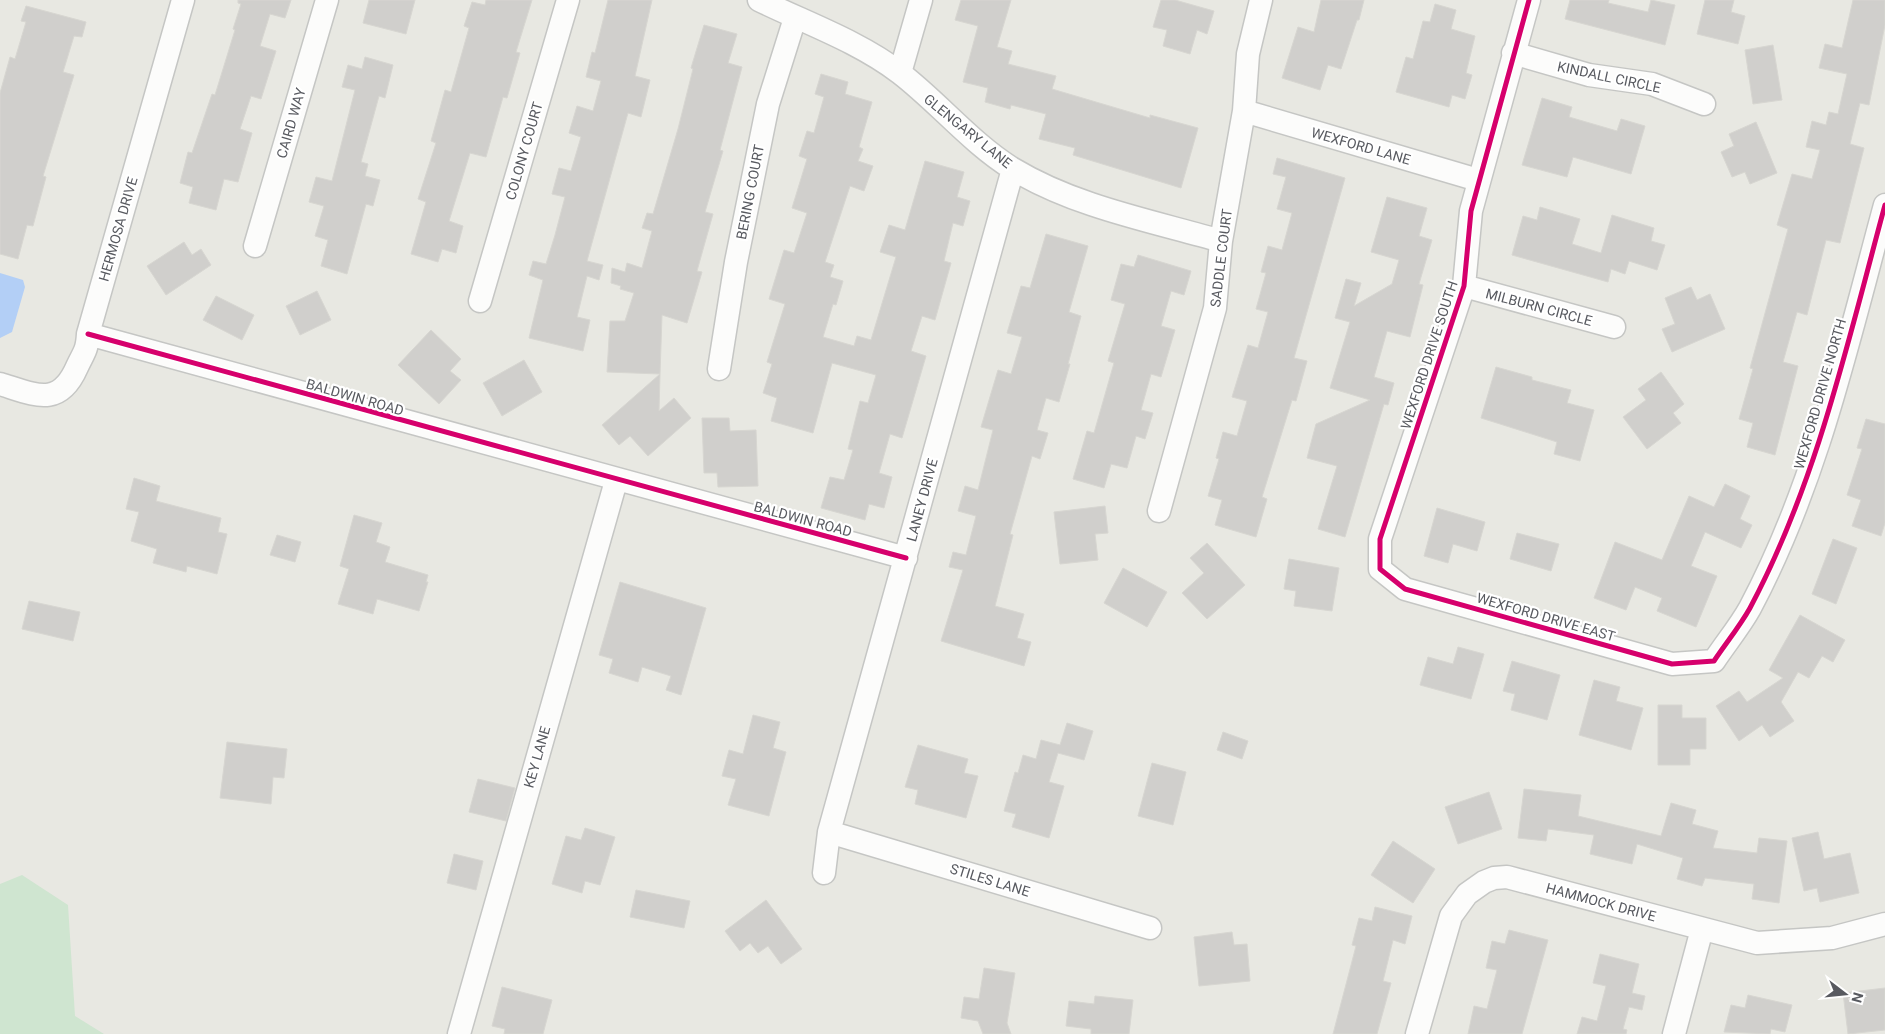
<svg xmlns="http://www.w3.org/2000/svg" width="1885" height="1034" viewBox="0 0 1885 1034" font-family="Roboto,sans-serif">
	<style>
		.green { fill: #cfe5d0 }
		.water { fill: #b3cff6 }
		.building { fill: #d0cfcc; stroke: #d7d6d1 }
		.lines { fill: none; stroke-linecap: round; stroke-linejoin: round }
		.minor-casing { stroke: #c5c6c4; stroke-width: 25 }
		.minor { stroke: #fcfcfb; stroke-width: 22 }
		.cycleway-casing { stroke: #fff; stroke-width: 8 }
		.cycleway { stroke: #d6006c; stroke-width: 5 }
		.labels { text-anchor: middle; stroke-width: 4.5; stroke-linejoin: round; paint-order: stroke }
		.street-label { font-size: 14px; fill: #585a60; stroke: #fff }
	</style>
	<rect width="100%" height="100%" fill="#e8e8e2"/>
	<!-- green -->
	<path class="green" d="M22 875 68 905 75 1016 104 1034H0V884Z"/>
	<!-- water -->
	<path class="water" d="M0 273 23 280 25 287 12 332 0 338Z"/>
	<!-- building -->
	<path class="building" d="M238 0H291L285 18 270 14 260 46 276 51 261 99 251 96 240 129 252 133 238 182 224 179 216 210 189 203 193 187 180 183 188 152 192 153 212 94 215 95 235 30 233 29 241 4 238 3Z
		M369 0H415L406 34 363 23Z
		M486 0H532L516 52 520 53 507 98 503 97 486 157 470 153 449 221 463 226 456 253 442 249 438 262 411 254 426 202 418 199 436 143 431 141 445 90 451 92 469 28 464 26 472 2 485 5Z
		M608 0H652L635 76 650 80 641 117 628 113 587 261 603 265 599 280 587 276 577 317 590 320 583 351 529 338 543 280 529 275 533 261 546 264 555 235 565 197 552 194 559 168 571 171 581 137 569 133 577 106 593 111 601 81 586 77 592 52 595 53Z
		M961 0H1011L997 47 1012 51 1008 64 1056 76 1052 89 1150 118V115L1198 128 1181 188 1073 155 1075 148 1039 139 1046 114 1011 105 1010 109 985 102 988 88 963 82 978 26 955 20Z
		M1161 0H1175L1214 11 1207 34 1197 30 1190 54 1163 46 1167 30 1153 27Z
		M1321 0H1364L1359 20H1357L1341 69 1328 65 1320 90 1282 78 1298 27 1314 32Z
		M1570 0H1609L1608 3 1648 12 1651 0 1675 5 1665 45 1565 19Z
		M1705 0H1734L1731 12 1745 16 1738 44 1697 34Z
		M1853 0H1885V25L1869 105 1860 103 1850 144 1864 148 1840 243 1826 240 1807 315 1797 312 1783 362 1798 366 1775 455 1747 447 1753 423 1739 419 1753 369 1750 368 1788 229 1777 225 1792 174 1812 179 1820 150 1806 147 1812 121 1826 125 1829 112 1838 114 1847 74 1819 68 1825 44 1842 48Z
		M1435 4 1456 10 1451 29 1475 36 1466 73 1472 75 1465 99 1452 95 1449 107 1396 92 1406 57 1413 59 1423 21 1430 22Z
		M26 6 86 22 82 37 74 36 63 72 74 75 43 176 46 177 33 226 27 225 18 259 0 254V93L10 57 15 59 26 22 21 21Z
		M704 25 737 34 728 63 742 67 720 150 723 151 705 212 713 214 697 271 702 272 687 323 662 315 660 374 607 372 610 321H625L634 293 620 289 621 286 611 283 612 268 625 272 627 263 642 268 652 231 642 228 647 213 653 214 678 129 693 69 691 68Z
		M1773 45 1782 100 1753 104 1745 50Z
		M365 57 393 65 385 98 379 96 361 162 368 164 365 176 380 180 373 206 366 204 347 274 321 266 328 240 315 236 324 206 309 202 316 177 332 181 355 90 342 87 348 65 362 69Z
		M821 74 848 82 845 94 872 102 859 147 863 149 858 161 873 166 864 191 850 186 825 262 834 265 830 277 843 281 836 305 833 304 823 337 854 346 857 336 871 340 896 257 880 252 889 225 905 230 925 161 964 172 957 197 970 201 963 226 953 223 944 261 951 263 935 320 922 316 911 351 926 356 902 438 890 434 879 473 892 477 884 508 869 504 865 520 821 508 830 477 844 480 853 450 848 449 860 401 868 403 876 375 832 363 813 433 771 421 777 398 763 393 772 364 767 362 785 304 769 299 784 250 794 253 807 213 792 208 807 159 799 156 807 131 814 133 824 97 815 94Z
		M1542 98 1572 107 1569 117 1617 131 1621 119 1645 126 1631 174 1573 157 1567 177 1522 165Z
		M1756 122 1777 173 1750 184 1745 172 1732 177 1721 152 1734 146 1729 134Z
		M1277 158 1345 178 1294 358 1307 361 1296 401 1292 400 1262 497 1267 499 1256 537 1215 525 1222 500 1208 496 1219 459 1216 458 1223 432 1237 436 1247 401 1232 397 1248 345 1258 348 1268 312 1256 309 1266 273 1261 272 1268 246 1282 250 1292 213 1277 209 1286 177 1273 174Z
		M1387 197 1427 208 1419 236 1432 240 1419 284 1423 285 1410 337 1387 331 1374 377 1394 383 1388 405 1384 404 1345 537 1318 529 1337 466 1307 458 1316 424 1370 400 1330 388 1350 322 1335 318 1346 279 1361 283 1354 306 1392 284 1399 260 1371 252Z
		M1540 207 1580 219 1572 244 1601 253 1612 215 1654 228 1651 241 1665 245 1657 270 1629 261 1625 274 1611 269 1608 282 1512 255 1523 216 1537 220Z
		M1046 234 1088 246 1069 312 1081 316 1068 364H1070L1059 402 1046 398 1037 430 1048 433 1040 459 1032 456 1010 534 1013 535 995 606 1024 614 1017 638 1031 642 1024 666 941 641 963 570 949 567 953 552 966 555 976 516 958 511 965 486 978 490 993 430 981 427 998 370 1011 374 1022 337 1007 333 1021 286 1030 288Z
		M184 242 192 255 201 249 211 265 166 295 147 266Z
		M1138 255 1191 271 1184 295 1171 291 1161 326 1175 330 1161 377 1151 374 1141 410 1153 413 1145 439 1136 436 1127 468 1111 464 1104 488 1073 479 1087 431 1094 433 1114 363 1108 361 1125 304 1111 300 1121 264 1134 267Z
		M1691 287 1697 300 1710 294 1725 329 1672 352 1662 329 1675 324 1665 298Z
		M317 291 331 320 300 335 286 306Z
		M216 296 254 315 242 340 203 320Z
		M431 330 461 359 450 371 461 380 439 404 398 365Z
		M524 360 542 392 502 416 483 383Z
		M1496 367 1532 377V380L1571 390 1567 403 1594 410 1580 461 1554 454 1557 442 1481 418Z
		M1661 372 1684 404 1673 413 1681 423 1647 449 1623 417 1646 400 1638 389Z
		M660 374 659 411 674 398 691 418 648 456 630 436 619 445 602 425Z
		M702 418H729L730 431 756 430 758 486 718 487 717 473H704Z
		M1866 419 1885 424V523L1881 536 1852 526 1861 500 1847 495 1862 449 1857 448Z
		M134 478 160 486 156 501 221 518 218 532 227 534 217 574 187 566 186 572 153 563 157 549 131 541 139 512 126 509Z
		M1725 484 1750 496 1740 519 1752 525 1741 548 1705 532 1691 566 1717 576 1696 627 1657 611 1662 598 1635 587 1626 610 1594 598 1615 542 1662 560 1689 496 1714 507Z
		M1105 506 1108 533 1095 534 1098 560 1060 564 1054 512Z
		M1437 508 1485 522 1477 551 1453 544 1448 563 1424 556Z
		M354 515 382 523 376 542 390 547 385 562 428 575 426 582H428L419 611 377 599 373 614 338 604 349 569 340 566Z
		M1517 533 1559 544 1551 571 1510 559Z
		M277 535 301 542 295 562 270 555Z
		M1833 539 1857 548 1836 604 1812 594Z
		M1207 543 1245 585 1207 619 1182 593 1204 573 1190 558Z
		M1289 559 1339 568 1332 611 1294 606 1296 591 1284 589Z
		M1123 568 1167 592 1147 627 1104 603Z
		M620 582 706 608 681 695 666 690 671 676 642 667 638 682 609 673 613 659 599 655Z
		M29 601 80 612 73 641 22 629Z
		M1800 615 1845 640 1833 662 1822 656 1809 678 1798 672 1781 702 1794 721 1770 737 1762 725 1739 741 1716 706 1739 691 1747 702 1783 678 1769 670Z
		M1458 647 1484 654 1471 699 1420 685 1428 657 1453 664Z
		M1512 661 1560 675 1547 720 1511 710 1515 694 1503 691Z
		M1594 680 1620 687 1616 701 1643 708 1631 750 1579 735Z
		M1658 705H1682V718H1706V749H1690V765H1658Z
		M753 715 780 722 773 748 786 752 769 816 728 805 736 779 722 776 729 750 743 754Z
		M1067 723 1093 731 1084 760 1058 753 1049 782 1064 786 1049 838 1012 827 1016 814 1004 811 1015 772 1018 773 1023 755 1036 759 1041 740 1060 745Z
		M1223 732 1248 741 1242 759 1217 750Z
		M227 742 287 749 284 778 273 777 271 804 220 798Z
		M918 745 968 759 964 773 978 776 966 818 915 804 918 790 905 787Z
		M1152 763 1186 772 1173 825 1138 816Z
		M478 779 515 788 506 821 469 812Z
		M1524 789 1581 795 1578 816 1661 836 1671 803 1696 810 1692 824 1718 831 1713 848 1757 853 1759 838 1787 841 1779 903 1752 899 1754 884 1705 878 1702 886 1677 879 1683 858 1637 844 1632 864 1590 854 1594 835 1548 829 1546 841 1518 838Z
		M1489 792 1502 829 1458 844 1445 807Z
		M585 828 615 837 600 885 585 881 582 893 552 884 566 836 581 840Z
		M1818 832 1824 859 1850 853 1859 893 1820 902 1817 888 1804 891 1792 838Z
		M1393 841 1435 869 1413 903 1371 875Z
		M454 854 483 861 476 890 447 883Z
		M636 890 690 901 684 928 630 917Z
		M766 900 802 949 781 964 768 946 758 953 750 943 740 951 725 931Z
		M1375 907 1412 916 1405 944 1393 940 1383 981 1391 983 1377 1034H1333L1356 946 1352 945 1359 918 1372 921Z
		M1509 930 1548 940 1522 1034H1468L1474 1006 1487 1009 1497 970 1486 968 1492 941 1505 944Z
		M1232 932 1234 945 1247 944 1250 981 1199 986 1194 937Z
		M1600 954 1639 964 1632 993 1645 996 1642 1010 1629 1007 1623 1029 1627 1030 1626 1034H1577L1582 1017 1597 1021 1606 986 1593 983Z
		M984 968 1015 973 1007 1023 1011 1034H983L978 1021 961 1018 964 997 979 999Z
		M502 987 552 1000 543 1034H504L505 1029 492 1026Z
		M1885 988V1030L1848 1034 1843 993Z
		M1748 995 1792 1005 1785 1032 1771 1029 1770 1034 1724 1032 1731 1005 1745 1008Z
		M1095 996 1133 1000 1129 1034H1091V1029L1066 1026 1069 1001 1094 1004Z"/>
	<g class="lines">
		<!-- minor casing -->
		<g class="minor-casing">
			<path id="minor" d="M759 0C806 23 858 41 900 73 939 103 971 143 1013 169 1076 207 1152 221 1221 241
				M1529 0 1471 211 1464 286 1380 539V569L1405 589 1672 664 1714 661C1726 643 1740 626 1750 608 1817 482 1848 341 1885 205
				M1513 53 1589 75 1652 84 1704 104
				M900 73 921 0
				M1244 111 1478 180
				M255 246 327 0
				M1464 286 1614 327
				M480 301 568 0
				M88 334 906 558
				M719 369 736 262 768 104 795 18
				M0 384C36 395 59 408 77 367 84 352 87 351 88 334L183 0
				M1159 511 1215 308 1221 241 1244 111 1248 54 1261 0
				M829 832 1150 928
				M824 873 829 832 1013 169
				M459 1034 616 481
				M1417 1034 1451 916 1467 894 1484 882 1494 878 1507 877 1757 943 1832 938 1885 924
				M1674 1034 1702 929"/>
		</g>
		<!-- minor -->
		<use href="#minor" class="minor"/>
		<!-- cycleway casing -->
		<g class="cycleway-casing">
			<path id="cycleway" d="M1529 0 1471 211 1464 286 1380 539V569L1405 589 1672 664 1714 661C1726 643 1740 626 1750 608 1817 482 1848 341 1885 205
				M88 334 906 558"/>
		</g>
		<!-- cycleway -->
		<use href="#cycleway" class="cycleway"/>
	</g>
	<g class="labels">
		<!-- street labels -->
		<g class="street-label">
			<text transform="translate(1609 77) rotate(12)" y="5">KINDALL CIRCLE</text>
			<text transform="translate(291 123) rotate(-74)" y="5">CAIRD WAY</text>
			<text transform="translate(968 131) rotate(39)" y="5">GLENGARY LANE</text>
			<text transform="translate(1361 146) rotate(16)" y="5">WEXFORD LANE</text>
			<text transform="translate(524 151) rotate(-74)" y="5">COLONY COURT</text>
			<text transform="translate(750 192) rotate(-79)" y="5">BERING COURT</text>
			<text transform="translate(118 229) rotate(-74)" y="5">HERMOSA DRIVE</text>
			<text transform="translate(1221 258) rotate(-83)" y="5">SADDLE COURT</text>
			<text transform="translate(1539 307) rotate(15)" y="5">MILBURN CIRCLE</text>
			<text transform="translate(1429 355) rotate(-72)" y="5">WEXFORD DRIVE SOUTH</text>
			<text transform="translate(1820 394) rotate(-74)" y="5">WEXFORD DRIVE NORTH</text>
			<text transform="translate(355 397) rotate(16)" y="5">BALDWIN ROAD</text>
			<text transform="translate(922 500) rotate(-75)" y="5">LANEY DRIVE</text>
			<text transform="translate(803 519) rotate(15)" y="5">BALDWIN ROAD</text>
			<text transform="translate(1546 617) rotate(16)" y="5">WEXFORD DRIVE EAST</text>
			<text transform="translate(537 757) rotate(-74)" y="5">KEY LANE</text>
			<text transform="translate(990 880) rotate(17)" y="5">STILES LANE</text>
			<text transform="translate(1601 902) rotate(15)" y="5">HAMMOCK DRIVE</text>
		</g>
	</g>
	<!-- north arrow -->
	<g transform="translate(1845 994) rotate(106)" stroke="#ffffff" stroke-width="4" paint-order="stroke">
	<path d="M0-4L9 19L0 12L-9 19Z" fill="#585a60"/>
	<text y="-8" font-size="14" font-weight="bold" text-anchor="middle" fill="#585a60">N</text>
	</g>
</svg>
